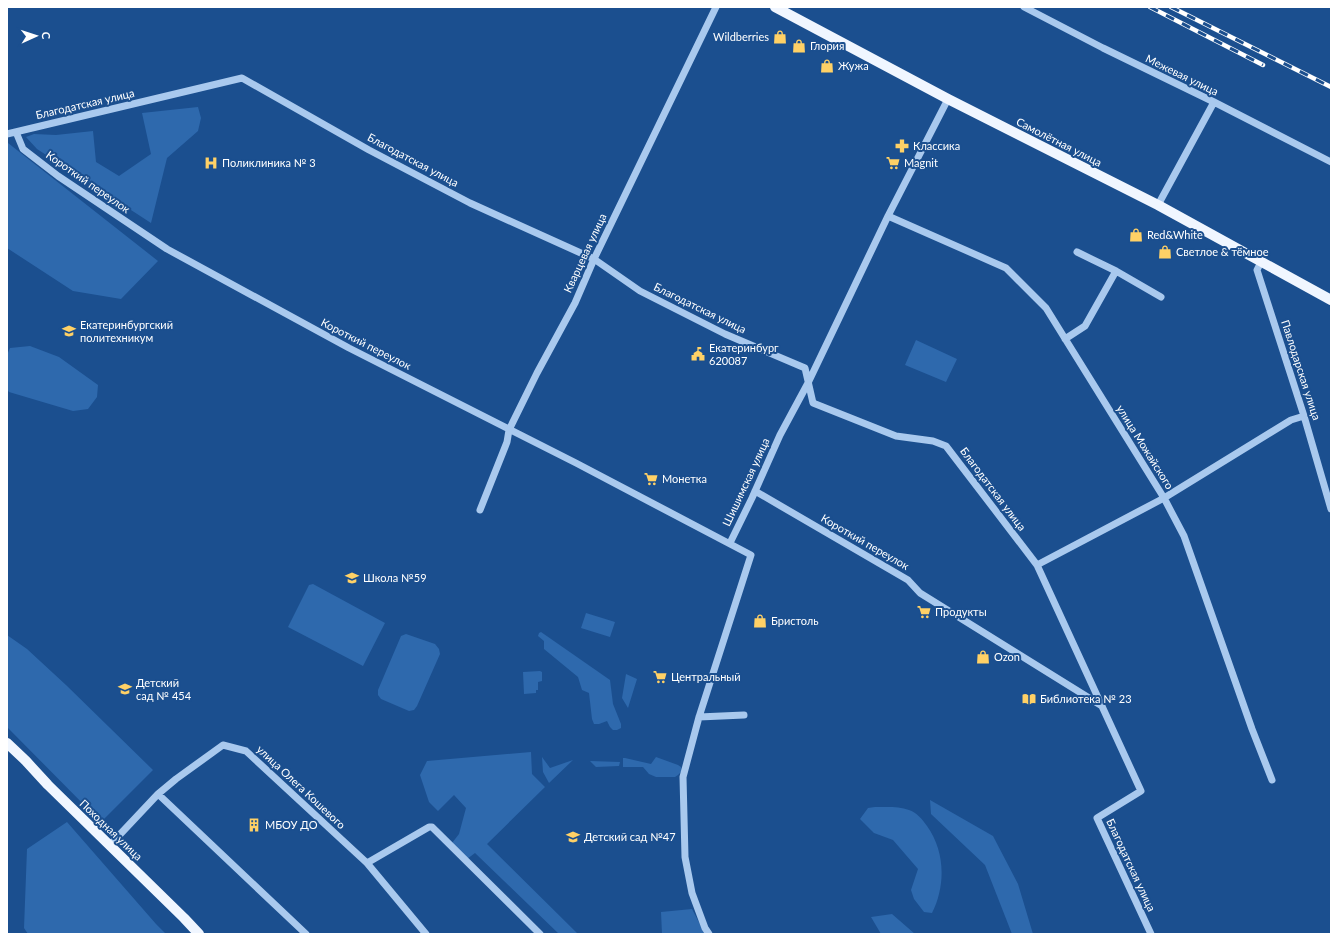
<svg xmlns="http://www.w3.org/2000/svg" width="1338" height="941" viewBox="0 0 1338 941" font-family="Lato,sans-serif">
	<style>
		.green { fill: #2e69ad }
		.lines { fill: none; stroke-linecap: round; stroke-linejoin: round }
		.minor { stroke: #a9c9ee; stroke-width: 7 }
		.major { stroke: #f0f6ff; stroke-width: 10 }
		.rail-casing { stroke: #fff; stroke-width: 4.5 }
		.rail { stroke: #1b4f8f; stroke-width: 3; stroke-dasharray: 9; stroke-linecap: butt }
		.labels { text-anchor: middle; stroke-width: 4; stroke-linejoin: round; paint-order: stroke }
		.poi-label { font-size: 11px; fill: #fff; stroke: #1b4f8f; text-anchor: start }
		.street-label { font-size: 11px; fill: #fff; stroke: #1b4f8f }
	</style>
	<rect width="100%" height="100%" fill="#1b4f8f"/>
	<!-- green -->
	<path class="green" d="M198 107 201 118 198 131 167 158 151 223 37 149 26 137 34 134 56 135 93 131 96 162 119 176 151 154 142 113Z
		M8 143 158 261 121 299 73 291 7 248V144Z
		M916 340 957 359 946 382 905 365Z
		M30 346 59 357 98 385 97 397 88 409 73 411 9 392 7 389V355L10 348Z
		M313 584 385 623 363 666 288 627 309 585Z
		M586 613 615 622 610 637 581 628Z
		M541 632 610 680 613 704 621 724V728L617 730H613L610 727 607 721 599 724H594L592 719 589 693 582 690 578 677 544 649V641L538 636 539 633Z
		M406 634 435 644 439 649 440 654 417 706 414 710 409 711 381 699 378 695V690L401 636Z
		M7 635 27 649 66 685 153 770 101 822 7 727Z
		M540 671 542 672V681L538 682V690H536V693L524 694 523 672Z
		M626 674 637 679 628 708 622 698Z
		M531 752 532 774 545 787 487 844 578 934H559L475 853 467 859 452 843 459 834 466 808 454 795 438 811 429 802 420 775 427 761Z
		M542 757 550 768 573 760 549 783 543 772Z
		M656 757 678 765 681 767 682 771 678 775 675 777H656L649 774 643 767H623V758H625L651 764Z
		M590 761 620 762 619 766 596 767Z
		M930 800 993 836 1018 884 1033 934H1012L985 865 931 814Z
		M875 807C886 807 899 806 909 810 916 812 923 820 927 826 945 851 946 885 932 913L924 912 914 899 911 890 918 869 893 840 874 833 860 819 868 808Z
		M67 822 156 924 166 934H28L24 928 27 849Z
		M692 909 705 934H662L661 912Z
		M892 914 915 934H881L871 917Z"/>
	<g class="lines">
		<!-- minor -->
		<path class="minor" d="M1024 7 1103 48 1214 102 1331 162
			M16 132 23 149 58 176 167 249 349 348 576 463 751 555 699 717 683 777 685 857 692 893 705 928 709 934
			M7 134 242 78 369 150 470 203 594 259 640 291 725 334 805 368 813 403 896 436 933 441 946 446 1037 565 1141 791 1097 818 1151 934
			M1158 205 1214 102
			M888 216 1006 268 1046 308 1164 498 1184 536 1252 729 1272 780
			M1077 252 1116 271
			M1261 262 1257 270 1304 416 1331 509
			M1065 339 1085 326 1116 271 1161 297
			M755 491 908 580 920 593 1102 706
			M480 510 507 442 509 430 537 373 575 303 594 259 716 7
			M730 543 752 498 780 435 808 383 888 216 948 99
			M1037 565 1164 498 1291 420 1304 416
			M699 717 744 715
			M158 794 306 934
			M110 845 158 794 176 779 223 745 246 751 367 863 426 934
			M367 863 429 827H432L540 934"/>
		<!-- major -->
		<path class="major" d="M775 7 948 99 1158 205 1331 300
			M7 743 26 761 48 785 184 918 199 934"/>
		<!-- rail casing -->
		<g class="rail-casing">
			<path id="rail" d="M1150 7 1263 65
				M1171 7 1331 87"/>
		</g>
		<!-- rail -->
		<use href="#rail" class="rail"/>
	</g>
	<!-- icons -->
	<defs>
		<g id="shop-bare" transform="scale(1.08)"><path d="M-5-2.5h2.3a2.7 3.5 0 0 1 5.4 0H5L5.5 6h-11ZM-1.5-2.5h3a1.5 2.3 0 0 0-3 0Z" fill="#ffd166" stroke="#1b4f8f" stroke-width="2.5" paint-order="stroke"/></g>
		<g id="pharmacy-bare" transform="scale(1.08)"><path d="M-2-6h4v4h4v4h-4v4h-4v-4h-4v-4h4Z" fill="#ffd166" stroke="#1b4f8f" stroke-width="2.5" paint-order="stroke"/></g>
		<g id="hospital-bare" transform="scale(1.08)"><path d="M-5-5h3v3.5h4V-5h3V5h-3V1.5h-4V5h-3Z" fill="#ffd166" stroke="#1b4f8f" stroke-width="2.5" paint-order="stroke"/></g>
		<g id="supermarket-bare" transform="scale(1.08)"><path d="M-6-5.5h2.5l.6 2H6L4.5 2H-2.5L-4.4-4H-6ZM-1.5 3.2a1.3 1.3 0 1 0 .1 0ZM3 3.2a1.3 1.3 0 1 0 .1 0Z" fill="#ffd166" stroke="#1b4f8f" stroke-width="2.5" paint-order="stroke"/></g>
		<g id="university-bare" transform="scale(1.08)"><path d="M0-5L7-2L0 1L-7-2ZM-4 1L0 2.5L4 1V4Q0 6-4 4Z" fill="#ffd166" stroke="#1b4f8f" stroke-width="2.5" paint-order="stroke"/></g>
		<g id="civic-bare" transform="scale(1.08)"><path d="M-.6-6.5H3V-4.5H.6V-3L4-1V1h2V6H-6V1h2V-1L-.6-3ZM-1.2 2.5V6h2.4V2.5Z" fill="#ffd166" stroke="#1b4f8f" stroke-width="2.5" paint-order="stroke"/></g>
		<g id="school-bare" transform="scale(1.08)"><path d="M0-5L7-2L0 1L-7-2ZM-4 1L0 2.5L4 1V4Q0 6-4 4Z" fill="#ffd166" stroke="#1b4f8f" stroke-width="2.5" paint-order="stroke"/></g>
		<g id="library-bare" transform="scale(1.08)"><path d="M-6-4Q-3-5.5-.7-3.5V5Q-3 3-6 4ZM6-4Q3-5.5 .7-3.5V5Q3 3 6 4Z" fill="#ffd166" stroke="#1b4f8f" stroke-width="2.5" paint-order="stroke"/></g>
		<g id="building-bare" transform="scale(1.08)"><path d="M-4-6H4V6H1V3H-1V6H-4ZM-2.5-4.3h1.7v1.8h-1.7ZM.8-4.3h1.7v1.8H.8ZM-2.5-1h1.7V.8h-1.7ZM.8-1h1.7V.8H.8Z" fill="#ffd166" stroke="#1b4f8f" stroke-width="2.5" paint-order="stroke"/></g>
	</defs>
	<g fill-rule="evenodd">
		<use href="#shop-bare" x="780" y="37"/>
		<use href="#shop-bare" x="799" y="46"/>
		<use href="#shop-bare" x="827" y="66"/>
		<use href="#pharmacy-bare" x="902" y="146"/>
		<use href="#hospital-bare" x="211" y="163"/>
		<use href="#supermarket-bare" x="893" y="163"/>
		<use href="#shop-bare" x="1136" y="235"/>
		<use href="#shop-bare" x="1165" y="252"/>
		<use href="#university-bare" x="69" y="331"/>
		<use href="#civic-bare" x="698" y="354"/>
		<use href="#supermarket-bare" x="651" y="479"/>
		<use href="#school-bare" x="352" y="578"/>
		<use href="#supermarket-bare" x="924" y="612"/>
		<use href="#shop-bare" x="760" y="621"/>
		<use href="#shop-bare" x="983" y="657"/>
		<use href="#supermarket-bare" x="660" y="677"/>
		<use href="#school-bare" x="125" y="689"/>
		<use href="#library-bare" x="1029" y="699"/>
		<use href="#building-bare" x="254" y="825"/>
		<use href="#school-bare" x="573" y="837"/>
	</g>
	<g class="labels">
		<!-- poi labels -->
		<g class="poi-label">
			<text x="769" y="41" text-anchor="end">Wildberries</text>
			<text x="810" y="50">Глория</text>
			<text x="838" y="70">Жужа</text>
			<text x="913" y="150">Классика</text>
			<text x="222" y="167">Поликлиника № 3</text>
			<text x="904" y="167">Magnit</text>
			<text x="1147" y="239">Red&amp;White</text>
			<text x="1176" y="256">Светлое &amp; тёмное</text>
			<text x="80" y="329">Екатеринбургский<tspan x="80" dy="13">политехникум</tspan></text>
			<text x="709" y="352">Екатеринбург<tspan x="709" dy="13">620087</tspan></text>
			<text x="662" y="483">Монетка</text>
			<text x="363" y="582">Школа №59</text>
			<text x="935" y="616">Продукты</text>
			<text x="771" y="625">Бристоль</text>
			<text x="994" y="661">Ozon</text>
			<text x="671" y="681">Центральный</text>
			<text x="136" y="687">Детский<tspan x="136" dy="13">сад № 454</tspan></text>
			<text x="1040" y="703">Библиотека № 23</text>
			<text x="265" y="829">МБОУ ДО</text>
			<text x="584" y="841">Детский сад №47</text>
		</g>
		<!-- street labels -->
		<g class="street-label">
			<text transform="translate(1182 75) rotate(26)" y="4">Межевая улица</text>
			<text transform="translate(85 104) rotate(-13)" y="4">Благодатская улица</text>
			<text transform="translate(1059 142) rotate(27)" y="4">Самолётная улица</text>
			<text transform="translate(413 160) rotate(28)" y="4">Благодатская улица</text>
			<text transform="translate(88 182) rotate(35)" y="4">Короткий переулок</text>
			<text transform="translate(585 253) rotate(-65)" y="4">Кварцевая улица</text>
			<text transform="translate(700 308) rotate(26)" y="4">Благодатская улица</text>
			<text transform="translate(366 344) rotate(27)" y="4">Короткий переулок</text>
			<text transform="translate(1301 370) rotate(72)" y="4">Павлодарская улица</text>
			<text transform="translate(1145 447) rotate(58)" y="4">улица Можайского</text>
			<text transform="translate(746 482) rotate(-65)" y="4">Шишимская улица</text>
			<text transform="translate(993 489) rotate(53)" y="4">Благодатская улица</text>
			<text transform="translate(865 542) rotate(30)" y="4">Короткий переулок</text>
			<text transform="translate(301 787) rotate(43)" y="4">улица Олега Кошевого</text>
			<text transform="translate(111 830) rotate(44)" y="4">Походная улица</text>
			<text transform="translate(1131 865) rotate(65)" y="4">Благодатская улица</text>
		</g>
	</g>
	<!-- border -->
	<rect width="1338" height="941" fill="none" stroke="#ffffff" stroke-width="16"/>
	<!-- north arrow -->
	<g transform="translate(36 36) rotate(87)" stroke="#1b4f8f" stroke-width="3" paint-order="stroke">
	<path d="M0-3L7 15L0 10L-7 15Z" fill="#ffffff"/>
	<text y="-6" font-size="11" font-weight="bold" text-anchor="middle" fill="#ffffff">С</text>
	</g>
</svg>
